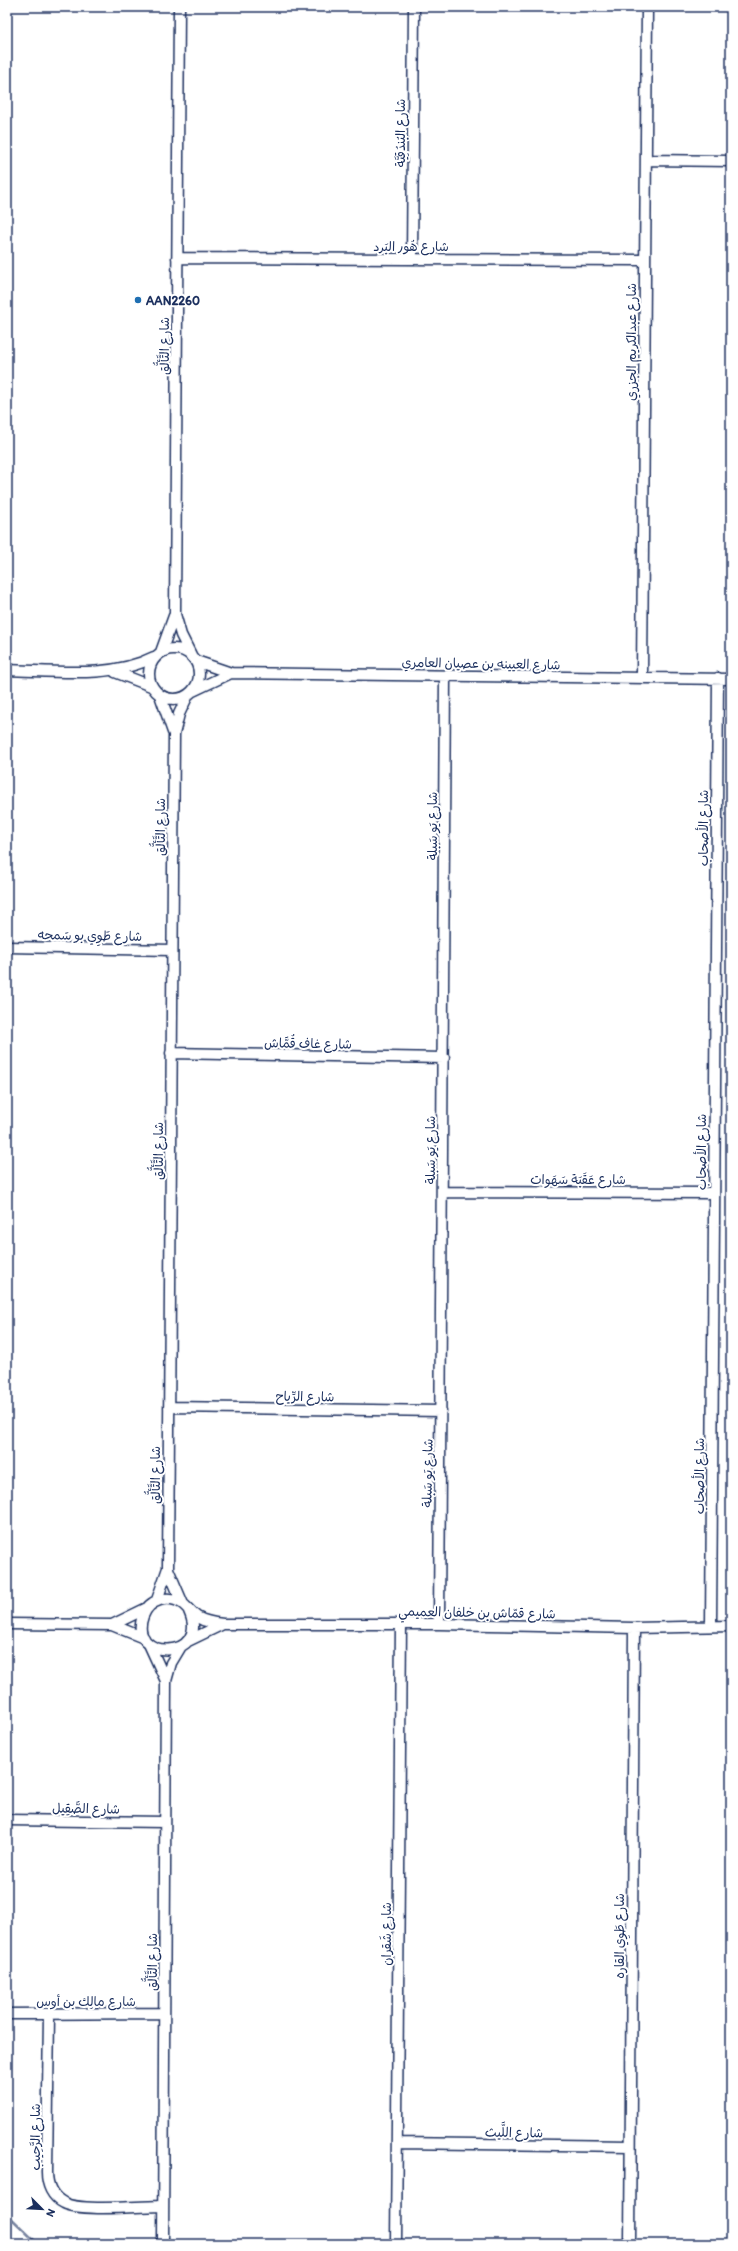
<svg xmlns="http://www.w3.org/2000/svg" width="738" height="2251" viewBox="0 0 738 2251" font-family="Itim,'Playpen Sans Arabic',sans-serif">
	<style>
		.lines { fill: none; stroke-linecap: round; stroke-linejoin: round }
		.stream { stroke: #77839f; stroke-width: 2.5 }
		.minor-casing { stroke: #1b2f5e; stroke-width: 13 }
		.minor { stroke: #fff; stroke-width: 10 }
		.poi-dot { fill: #1f6fb2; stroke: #fff; stroke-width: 1.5 }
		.labels { text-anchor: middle; stroke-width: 4; stroke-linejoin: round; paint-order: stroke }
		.street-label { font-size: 13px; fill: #1b2f5e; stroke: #fff }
		.poi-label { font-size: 13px; font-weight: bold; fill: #1b2f5e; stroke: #fff; text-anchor: start }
	</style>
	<rect width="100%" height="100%" fill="#fff"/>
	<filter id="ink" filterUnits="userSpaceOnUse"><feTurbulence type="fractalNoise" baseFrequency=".025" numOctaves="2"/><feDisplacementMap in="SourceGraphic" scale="8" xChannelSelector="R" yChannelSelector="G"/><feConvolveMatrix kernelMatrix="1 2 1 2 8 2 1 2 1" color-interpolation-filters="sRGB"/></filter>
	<g filter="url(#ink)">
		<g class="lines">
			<!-- stream -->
			<path class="stream" d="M7 2214 38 2244"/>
			<!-- minor casing -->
			<g class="minor-casing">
				<path id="minor" d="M179 7 175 614 181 635 191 655
					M646 160 731 161
					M177 258 645 260
					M412 259 414 7
					M149 674a25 25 0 1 1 50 0a25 25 0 1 1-50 0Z
					M161 652 174 616
					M196 661 231 673 731 679
					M7 670C55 671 111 679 154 657
					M115 672 151 686
					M642 678 647 7
					M193 691 231 673
					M160 695 173 732
					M7 947 172 950
					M171 1053 444 1058
					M443 1192 714 1193
					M169 1407 441 1411
					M168 1569 183 1604
					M157 1600 168 1568 174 734 179 714 188 695
					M189 1611C212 1661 126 1662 143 1616 149 1599 169 1594 183 1604 188 1608 191 1613 197 1617 205 1622 214 1623 223 1624H439L634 1628 731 1626
					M7 1624 112 1625 144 1638
					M439 1624 445 676
					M112 1625 147 1608
					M711 1626 718 678
					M188 1641 221 1625
					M149 1644 166 1681
					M7 1820 165 1822
					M7 2014 164 2013
					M49 2014 47 2172C47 2185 52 2197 64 2203 80 2212 142 2206 163 2206
					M397 2143 630 2146
					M163 2244 166 1681 171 1663 180 1648
					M396 2244 401 1623
					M630 2244 634 1628"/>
			</g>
			<!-- minor -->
			<use href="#minor" class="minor"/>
		</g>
	</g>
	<!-- markers -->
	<circle class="poi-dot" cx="138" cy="300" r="4"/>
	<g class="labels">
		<!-- street labels -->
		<g class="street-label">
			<text transform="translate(400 133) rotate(-90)" y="5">شارع البُندُقِيَّة</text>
			<text x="411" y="251">شارع هُور البَرد</text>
			<text transform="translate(631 342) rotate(-90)" y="5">شارع عبدالكريم الجزري</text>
			<text transform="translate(164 346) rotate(-90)" y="5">شارع التَّألُّق</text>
			<text transform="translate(481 663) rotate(1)" y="5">شارع العيينه بن عصيان العامري</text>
			<text transform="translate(432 826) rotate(-90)" y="5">شارع يَو سَبلة</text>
			<text transform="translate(160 827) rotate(-90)" y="5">شارع التَّألُّق</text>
			<text transform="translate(703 828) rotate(-90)" y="5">شارع الأصحاب</text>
			<text transform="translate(90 935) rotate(1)" y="5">شارع طَوِي بو سَمحه</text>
			<text transform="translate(308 1043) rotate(1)" y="5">شارع غاف قُمَّاش</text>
			<text transform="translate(430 1150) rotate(-90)" y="5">شارع يَو سَبلة</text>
			<text transform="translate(158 1151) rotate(-90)" y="5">شارع التَّألُّق</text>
			<text transform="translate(701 1152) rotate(-90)" y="5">شارع الأصحاب</text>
			<text x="578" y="1184">شارع عَقَبَة سَهَوات</text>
			<text transform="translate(305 1396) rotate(1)" y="5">شارع الرِّياح</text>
			<text transform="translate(427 1473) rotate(-89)" y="5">شارع يَو سَبلة</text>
			<text transform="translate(155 1475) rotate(-90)" y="5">شارع التَّألُّق</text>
			<text transform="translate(699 1476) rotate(-90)" y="5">شارع الأصحاب</text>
			<text transform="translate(477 1612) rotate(1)" y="5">شارع قمّاش بن خلفان العميمي</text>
			<text transform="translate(86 1808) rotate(1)" y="5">شارع الصَّقِيل</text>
			<text transform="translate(386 1934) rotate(-90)" y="5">شارع شَقران</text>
			<text transform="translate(619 1936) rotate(-90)" y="5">شارع طَوِي القاره</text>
			<text transform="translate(152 1962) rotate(-90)" y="5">شارع التَّألُّق</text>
			<text x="86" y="2006">شارع مالِك بن أوس</text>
			<text transform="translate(514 2132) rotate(1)" y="5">شارع اللَّيث</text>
			<text transform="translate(35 2137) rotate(-90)" y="5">شارع الرَّحِيب</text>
		</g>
		<!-- poi labels -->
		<g class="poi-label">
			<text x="146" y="305">AAN2260</text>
		</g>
	</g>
	<!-- margin -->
	<rect width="738" height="2251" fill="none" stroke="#fff" stroke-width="24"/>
	<rect x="12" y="12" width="714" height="2227" fill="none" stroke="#1b2f5e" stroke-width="1.5" filter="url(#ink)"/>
	<!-- north arrow -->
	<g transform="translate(42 2209) rotate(114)" stroke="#ffffff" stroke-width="3" paint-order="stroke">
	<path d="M0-3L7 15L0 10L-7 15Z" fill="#1b2f5e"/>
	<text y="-6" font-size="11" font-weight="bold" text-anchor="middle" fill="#1b2f5e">N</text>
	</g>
</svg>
